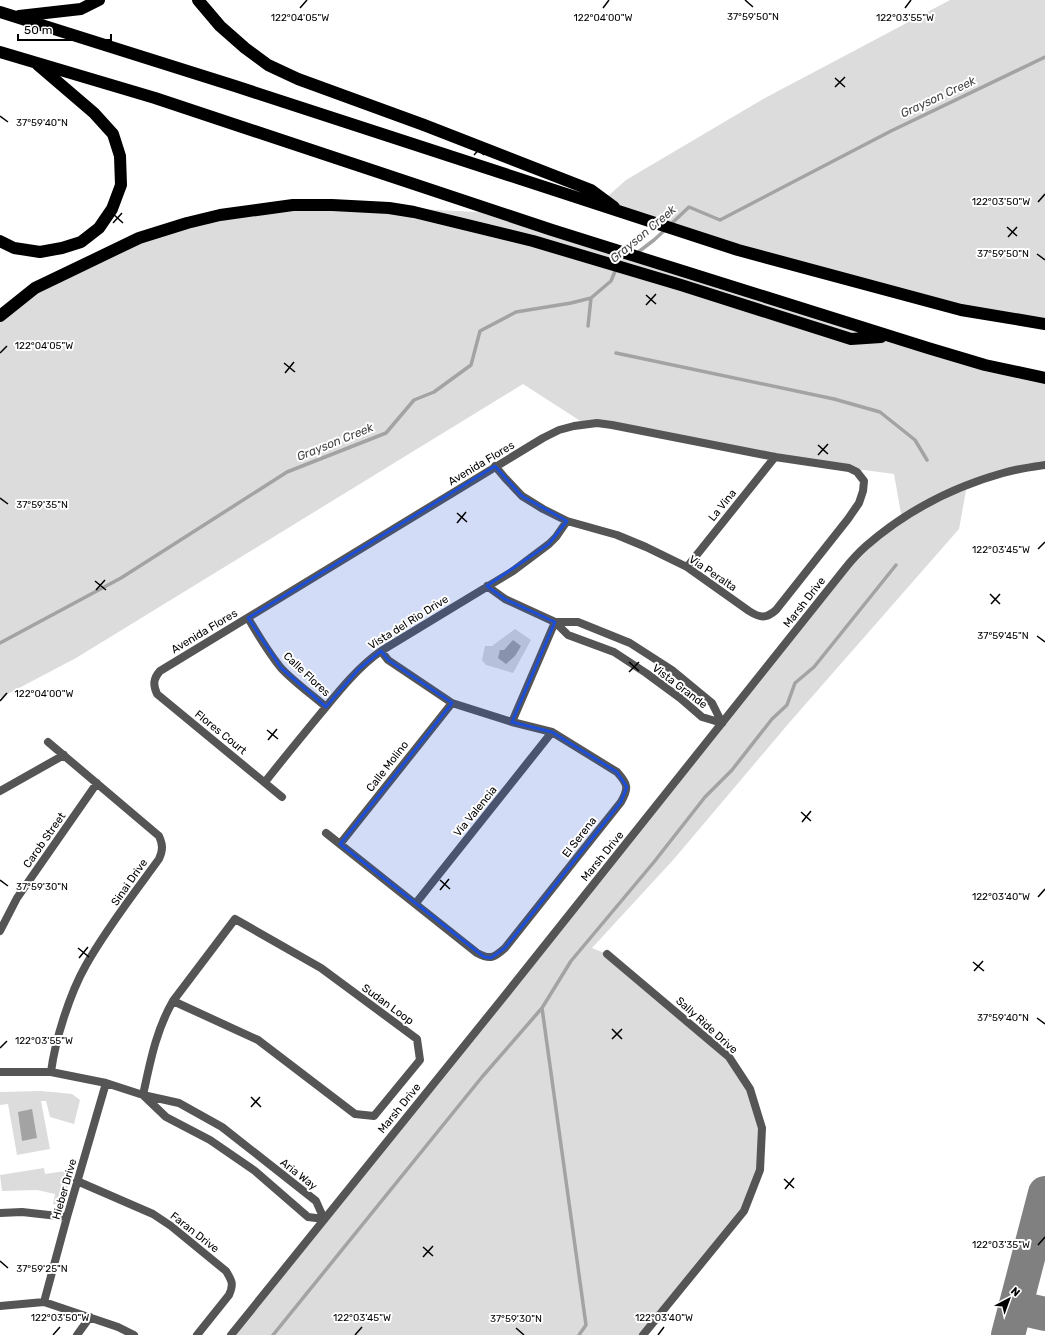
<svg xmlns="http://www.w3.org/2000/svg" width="1045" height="1335" viewBox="0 0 1045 1335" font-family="Rubik,sans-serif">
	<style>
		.green { fill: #dcdcdc }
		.water { fill: #a3a3a3 }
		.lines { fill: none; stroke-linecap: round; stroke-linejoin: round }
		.stream { stroke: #a3a3a3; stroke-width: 3.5 }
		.taxiway { stroke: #808080; stroke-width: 34 }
		.minor { stroke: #555; stroke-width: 8 }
		.tertiary { stroke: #555; stroke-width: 8 }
		.motorway { stroke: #000; stroke-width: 12 }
		.marked { fill: #1d4ed8; fill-opacity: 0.2; stroke: #1d4ed8; stroke-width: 3; stroke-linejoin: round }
		.ticks { fill: none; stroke: #000; stroke-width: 1.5 }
		.labels { text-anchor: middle; stroke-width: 4; stroke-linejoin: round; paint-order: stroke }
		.street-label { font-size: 11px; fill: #000; stroke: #fff }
		.water-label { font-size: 12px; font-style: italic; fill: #444; stroke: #fff }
		.ticks-label { font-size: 10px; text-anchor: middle; fill: #000; stroke: #fff; stroke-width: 4; stroke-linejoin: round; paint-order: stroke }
	</style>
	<rect width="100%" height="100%" fill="#fff"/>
	<!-- green -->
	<path class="green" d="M950 0H1045V324L961 310 598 205 626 180 765 98Z
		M332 205 499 213 928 348 1045 375V465L967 485 959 529 789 723 674 859 592 948 607 954 729 1057 750 1089 762 1128 760 1170 744 1211 643 1335H232L843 571 902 519 894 474 849 468 585 424 523 384 76 658 0 698V316L35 288 187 223Z
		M515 629 531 640 513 673 486 665 482 660 485 646H492Z
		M41 1091 72 1094 80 1100 74 1124 50 1117 46 1101H41L50 1149 17 1155 8 1104 0 1105V1092Z
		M44 1168 45 1174 72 1170 65 1198 60 1205 53 1204 55 1194 37 1190 2 1191 0 1175Z"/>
	<!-- water -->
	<path class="water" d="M513 640 521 646 515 656 506 664 498 658 500 650H504Z
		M32 1109 37 1138 22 1141 18 1112Z"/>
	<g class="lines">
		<!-- stream -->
		<path class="stream" d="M670 225 689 207 720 220 891 131 1045 57
			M637 253 654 240 666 229
			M588 326 591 298
			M616 353 834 399 880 412 915 440 927 460
			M0 643 121 578 287 472 386 433 414 400 434 392 471 365 480 331 516 312 571 303 591 298 611 281 616 269
			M542 1008 586 1325 579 1335
			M273 1335 482 1077 542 1008 571 961 654 862 705 797 732 770 772 719 787 705 795 683 814 667 896 565"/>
		<!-- taxiway -->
		<path class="taxiway" d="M1015 1307 1045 1314
			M1008 1335 1045 1193"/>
		<!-- minor -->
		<path class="minor" d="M687 567 775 457
			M487 586 505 599 555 622 512 722
			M248 618C258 635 268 652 281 668 294 682 311 694 326 707
			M555 622H578L630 643 672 670 712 703 722 723 702 717 680 698 646 673 614 652 568 635Z
			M48 742 159 836C163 845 163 850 159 859 135 892 106 929 86 965 70 993 55 1040 51 1072
			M265 782C283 759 302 736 321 713 339 691 357 668 381 651L513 571 549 544 556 537 567 521
			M0 791 64 755
			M282 797 157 694C153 685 153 679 160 671L543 438 559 430 574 426 597 423 612 425 775 457 849 468 857 472 864 481 863 491 859 503 848 519 776 610C766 619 760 618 749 611L687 567 646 547 617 535 567 521 543 509 522 496 505 478 495 466
			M326 833 477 953C490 960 494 958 505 948L621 802C629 788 628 784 617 772L552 732 512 722 452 703 388 660 381 651
			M340 844 452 703
			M416 903 552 732
			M235 919 321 968 417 1039 420 1060 374 1116 355 1114 258 1040 173 1001Z
			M0 931 17 898 97 783
			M607 954 729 1057 750 1089 762 1128 760 1170 744 1211 643 1335
			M0 1072H51L106 1083 143 1095C150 1063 156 1030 173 1001
			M143 1095 179 1103 222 1127 316 1201 324 1219 308 1217 255 1171 210 1140 166 1117Z
			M77 1181 153 1214 171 1226 226 1271C232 1281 234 1284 229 1295L197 1335
			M0 1213 22 1212 67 1217
			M44 1302 67 1217 106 1083
			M0 1306 44 1302 118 1327 134 1335
			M77 1335 90 1317"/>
		<!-- tertiary -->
		<path class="tertiary" d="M231 1335 502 999 843 571C850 562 858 553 866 546 905 512 953 487 1003 473 1016 469 1031 467 1045 465"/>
		<!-- motorway -->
		<path class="motorway" d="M198 0 220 26 245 48 268 65 298 79 424 125 591 190 614 207
			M0 12 235 86 738 250 961 310 1045 324
			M19 16 81 9 99 0
			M0 52 155 98 552 230 928 348 985 365 1045 378
			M0 241 14 248 40 252 62 248 81 242 99 228 112 209 121 185 120 156 113 134 94 113 38 65
			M0 316 35 288 139 238 187 223 220 215 293 205H332L389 208 414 212 533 241 681 285 851 339 881 337"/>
	</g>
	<!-- marked area -->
	<path class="marked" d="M495 466 522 496 567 521 549 544 487 586 505 599 555 622 512 722 552 732 617 772 627 787 621 802 505 948 491 958 484 957 340 844 452 703 388 660 381 651 359 669 326 707 281 668 248 618Z"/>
	<!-- ticks -->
	<path class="ticks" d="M745 0 753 7M300 8 307 0M603 8 609 0M905 8 911 0M835 78 845 87M835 87 845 77M0 116 8 122M473 145 484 155M474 155 483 145M1038 202 1045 194M112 213 123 223M113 223 122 213M1007 227 1017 236M1008 237 1017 227M1037 254 1045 260M646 295 656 304M646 305 656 294M0 353 7 346M284 363 295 372M285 373 294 362M818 445 828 454M818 455 828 444M0 498 8 504M457 513 467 522M457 523 466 512M1038 549 1045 542M95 581 106 590M96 590 105 580M990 594 1000 604M991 604 1000 594M1037 636 1045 642M629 662 639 671M629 672 639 662M0 701 7 693M267 730 278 739M268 740 277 729M801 812 811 821M802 822 811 811M0 880 8 886M440 880 450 889M440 890 449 879M1038 897 1045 889M78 948 89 957M79 958 88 947M973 962 984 971M974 971 983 961M1037 1018 1045 1024M612 1029 622 1039M612 1039 622 1029M0 1048 7 1041M251 1097 261 1107M251 1107 260 1097M784 1179 794 1188M785 1189 794 1178M1038 1245 1045 1237M423 1247 433 1256M423 1257 433 1246M0 1261 8 1268M516 1328 524 1335M53 1335 60 1327M355 1335 362 1327M658 1335 664 1327"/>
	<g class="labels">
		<!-- street labels -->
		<g class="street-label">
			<text transform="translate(481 463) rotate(-31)" y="4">Avenida Flores</text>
			<text transform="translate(722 505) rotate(-51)" y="4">La Vina</text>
			<text transform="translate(713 573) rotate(34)" y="4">Via Peralta</text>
			<text transform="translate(804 602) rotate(-52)" y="4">Marsh Drive</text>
			<text transform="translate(408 622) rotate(-32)" y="4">Vista del Rio Drive</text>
			<text transform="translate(204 631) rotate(-31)" y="4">Avenida Flores</text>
			<text transform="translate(307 674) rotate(43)" y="4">Calle Flores</text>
			<text transform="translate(680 686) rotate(37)" y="4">Vista Grande</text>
			<text transform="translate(221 732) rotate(39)" y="4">Flores Court</text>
			<text transform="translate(387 766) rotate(-52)" y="4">Calle Molino</text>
			<text transform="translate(475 811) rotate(-51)" y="4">Via Valencia</text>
			<text transform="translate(579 837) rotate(-52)" y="4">El Serena</text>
			<text transform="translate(44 840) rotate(-55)" y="4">Carob Street</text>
			<text transform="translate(602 856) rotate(-51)" y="4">Marsh Drive</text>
			<text transform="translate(129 882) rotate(-55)" y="4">Sinai Drive</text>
			<text transform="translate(388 1004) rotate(36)" y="4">Sudan Loop</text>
			<text transform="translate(707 1025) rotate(42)" y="4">Sally Ride Drive</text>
			<text transform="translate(399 1108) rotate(-51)" y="4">Marsh Drive</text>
			<text transform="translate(299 1174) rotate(38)" y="4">Aria Way</text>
			<text transform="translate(64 1189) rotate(-74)" y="4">Hieber Drive</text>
			<text transform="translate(195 1232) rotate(38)" y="4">Faran Drive</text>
		</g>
		<!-- water labels -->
		<g class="water-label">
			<text transform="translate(938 97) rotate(-25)" y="4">Grayson Creek</text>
			<text transform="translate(643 234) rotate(-40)" y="4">Grayson Creek</text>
			<text transform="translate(335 442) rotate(-22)" y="4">Grayson Creek</text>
		</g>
	</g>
	<g class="ticks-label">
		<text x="753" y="20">37°59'50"N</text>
		<text x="300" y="21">122°04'05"W</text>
		<text x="905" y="21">122°03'55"W</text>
		<text x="603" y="21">122°04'00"W</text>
		<text x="42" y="126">37°59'40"N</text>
		<text x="1001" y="205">122°03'50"W</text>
		<text x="1003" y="257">37°59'50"N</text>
		<text x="44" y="349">122°04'05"W</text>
		<text x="42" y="508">37°59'35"N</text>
		<text x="1001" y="553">122°03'45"W</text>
		<text x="1003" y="639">37°59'45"N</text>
		<text x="44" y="697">122°04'00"W</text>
		<text x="42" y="890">37°59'30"N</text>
		<text x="1001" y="900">122°03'40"W</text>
		<text x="1003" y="1021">37°59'40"N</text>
		<text x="44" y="1044">122°03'55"W</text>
		<text x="1001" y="1248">122°03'35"W</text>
		<text x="42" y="1272">37°59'25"N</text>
		<text x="60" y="1321">122°03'50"W</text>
		<text x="362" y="1321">122°03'45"W</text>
		<text x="664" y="1321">122°03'40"W</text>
		<text x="516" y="1322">37°59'30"N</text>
	</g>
	<!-- north arrow -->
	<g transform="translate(1009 1299) rotate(41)" stroke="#ffffff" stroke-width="3" paint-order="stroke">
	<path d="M0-3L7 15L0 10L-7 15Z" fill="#000000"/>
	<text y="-6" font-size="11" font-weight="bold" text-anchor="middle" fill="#000000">N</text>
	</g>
	<!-- scale -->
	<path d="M18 34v6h93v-6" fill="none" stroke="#000000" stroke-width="2"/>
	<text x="24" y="34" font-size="12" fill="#000000" stroke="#ffffff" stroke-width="3" paint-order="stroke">50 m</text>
</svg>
